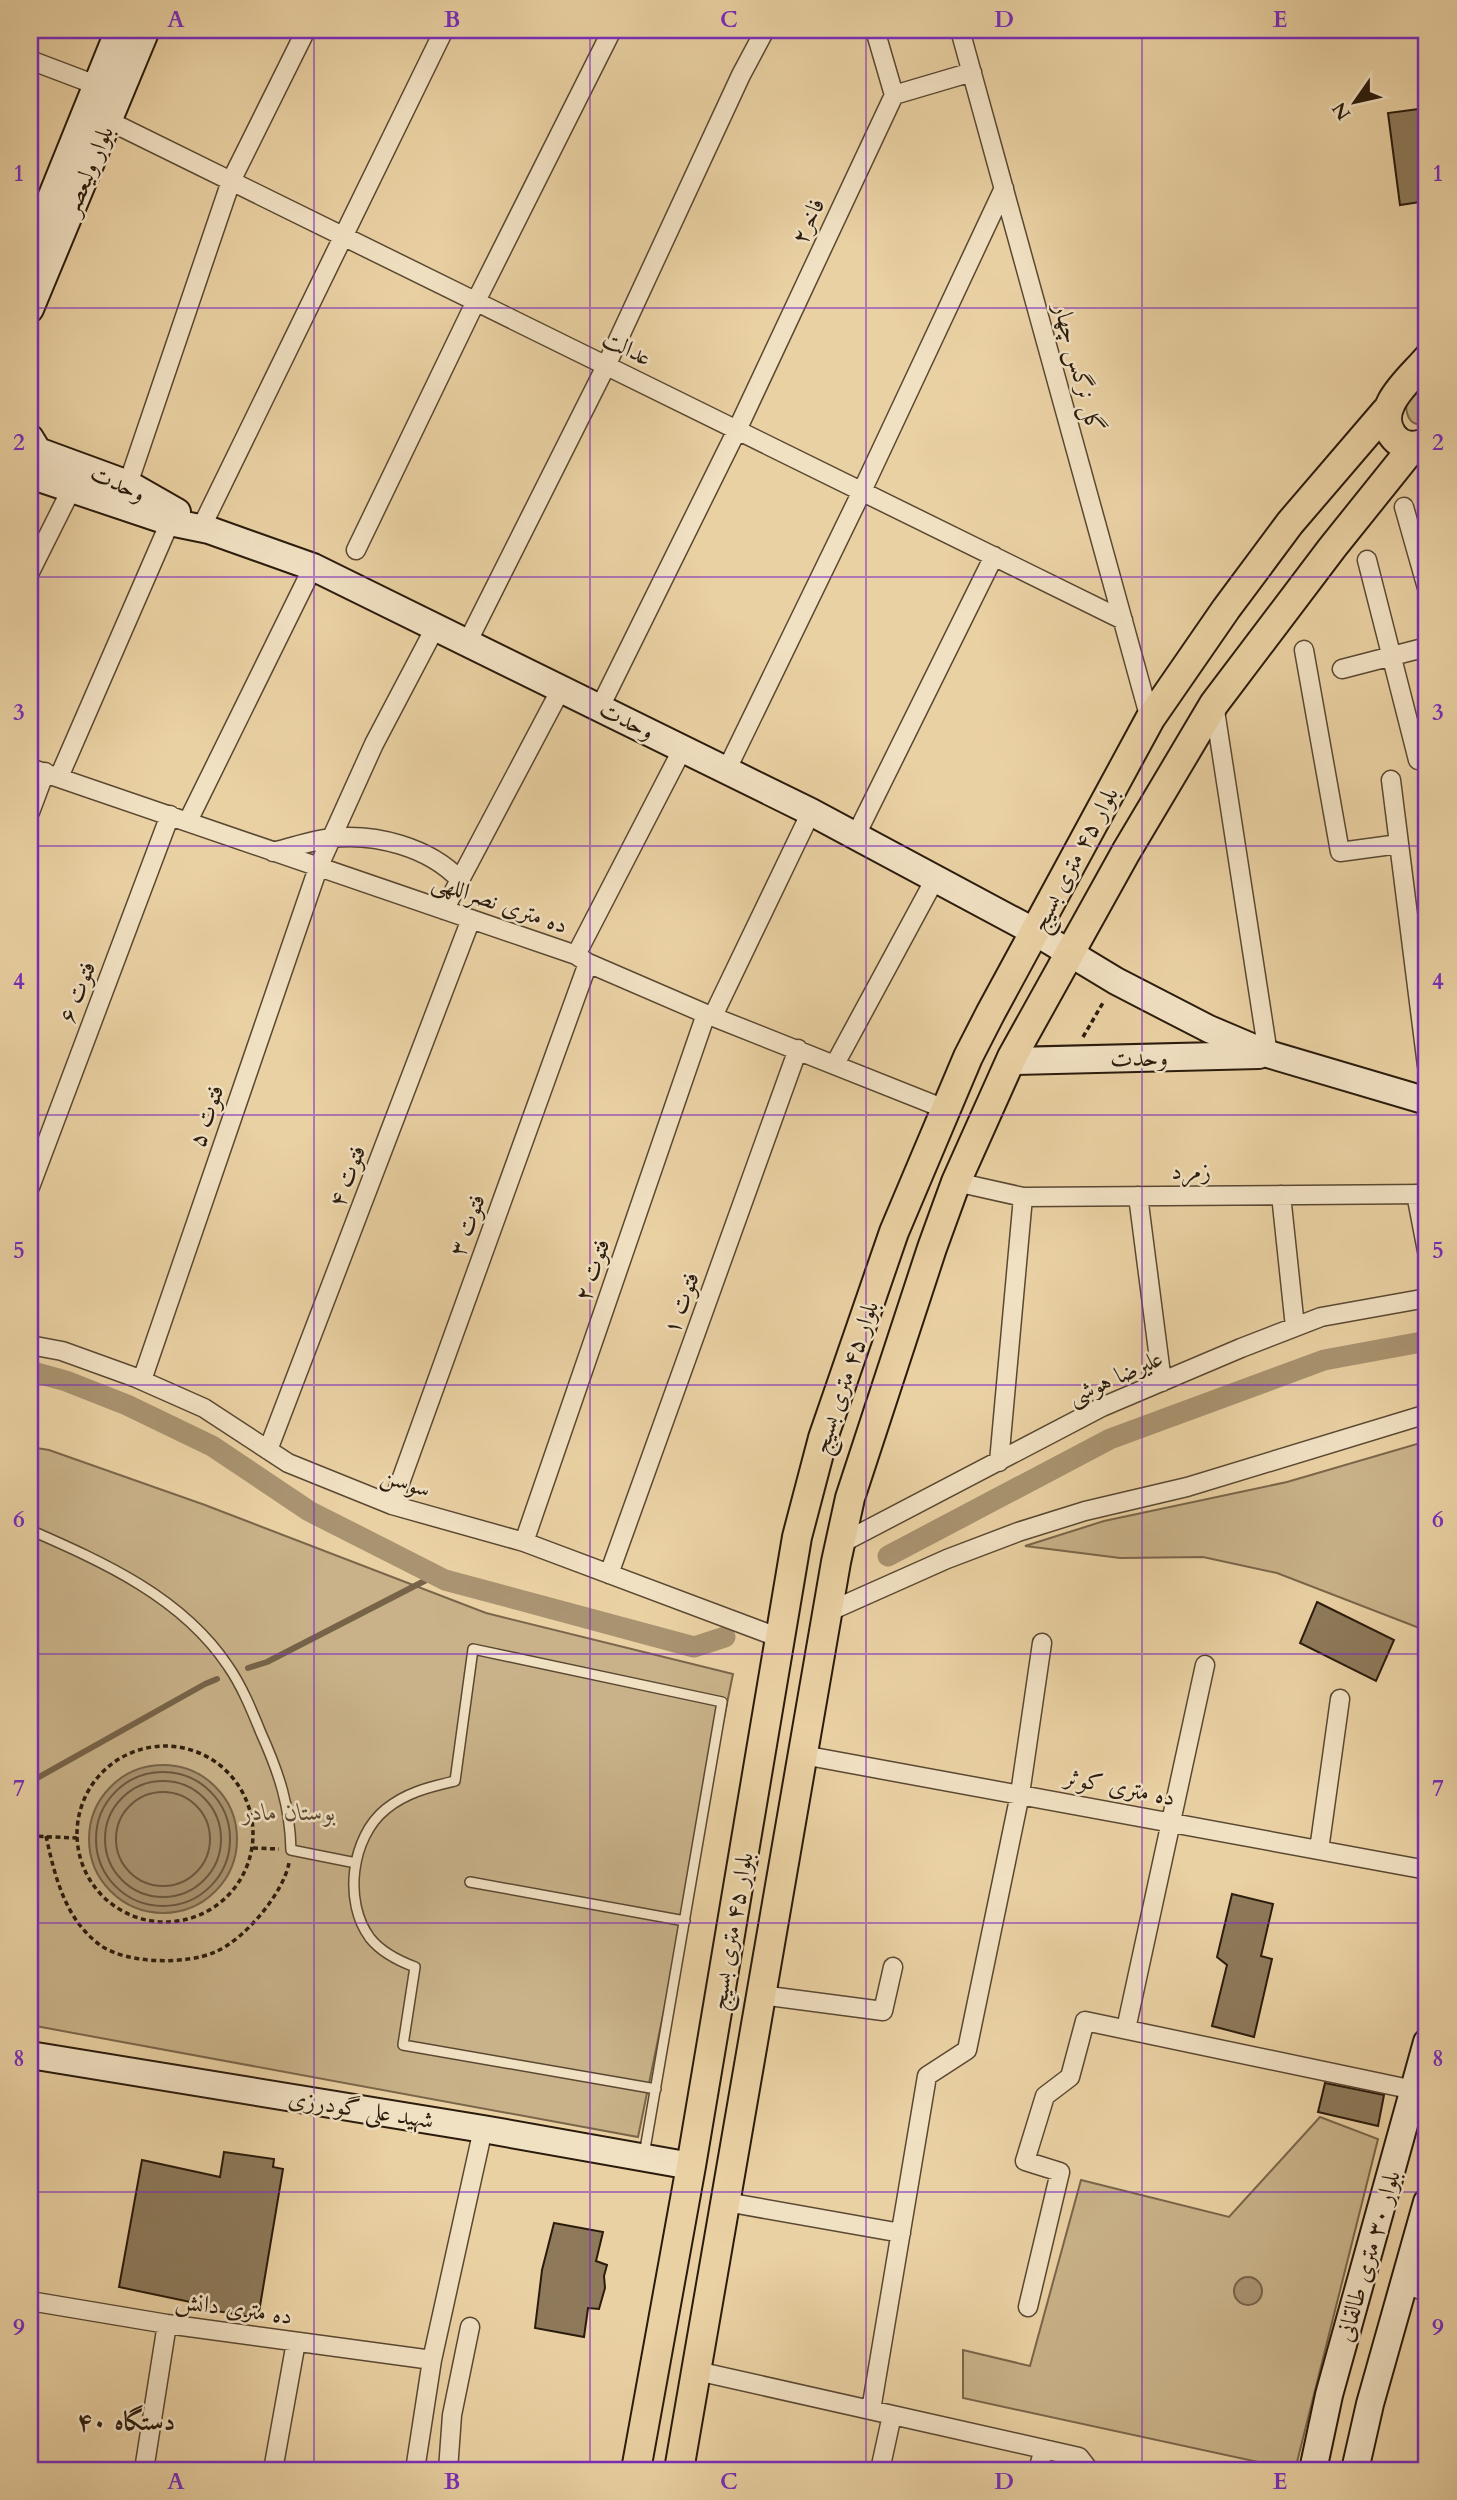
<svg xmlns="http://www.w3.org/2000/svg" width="1457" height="2500" viewBox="0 0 1457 2500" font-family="Cardo,Amiri,serif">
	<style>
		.green { fill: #c9b289; stroke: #7a664a; stroke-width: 2 }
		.water { fill: #a99370; stroke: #766348; stroke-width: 2 }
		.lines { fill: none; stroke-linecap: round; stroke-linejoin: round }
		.shore { stroke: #6a573e; stroke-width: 2 }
		.stream { stroke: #766348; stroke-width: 6 }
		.canal { stroke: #a99370; stroke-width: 21 }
		.building { fill: #8e7a5b; stroke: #2a1b0c; stroke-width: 2 }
		.lane-casing { stroke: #5a4832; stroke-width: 12 }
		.street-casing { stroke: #5a4832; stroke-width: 21 }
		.secondary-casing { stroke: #2a1b0c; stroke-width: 30 }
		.primary-casing { stroke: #2a1b0c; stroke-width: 32 }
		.path { stroke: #2a1b0c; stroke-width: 3.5; stroke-dasharray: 5 3.5; stroke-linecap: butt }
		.lane { stroke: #f1e1c3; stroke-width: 9 }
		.street { stroke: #f1e1c3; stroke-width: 18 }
		.secondary { stroke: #f1e1c3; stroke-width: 26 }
		.primary { stroke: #ead1a3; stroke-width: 28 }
		.grid { fill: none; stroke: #7b2cbf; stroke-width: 2; stroke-opacity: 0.55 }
		.labels { text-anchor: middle; stroke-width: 5; stroke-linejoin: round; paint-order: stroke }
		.street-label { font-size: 24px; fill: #2a1b0c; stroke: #f1e1c3 }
		.park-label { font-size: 24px; font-style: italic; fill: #5a4832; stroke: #f1e1c3 }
		.neighbourhood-label { font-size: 26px; font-weight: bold; fill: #2a1b0c; stroke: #f1e1c3 }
		.neatline { fill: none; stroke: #7b2cbf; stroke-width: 2.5 }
		.grid-label { font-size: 23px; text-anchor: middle; font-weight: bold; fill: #7b2cbf }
	</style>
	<rect width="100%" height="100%" fill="#ead1a3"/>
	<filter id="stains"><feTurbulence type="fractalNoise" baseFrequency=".00286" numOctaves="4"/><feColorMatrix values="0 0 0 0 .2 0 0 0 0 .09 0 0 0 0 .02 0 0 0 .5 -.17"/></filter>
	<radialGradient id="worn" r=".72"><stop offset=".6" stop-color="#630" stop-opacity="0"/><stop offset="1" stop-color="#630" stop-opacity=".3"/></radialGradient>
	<!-- green -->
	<path class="green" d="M1427 382V423C1412 428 1406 418 1406 404Z
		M1427 1441V1631L1277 1573 1203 1557 1120 1558 1025 1546 1104 1521 1287 1482Z
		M30 1447 49 1450 205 1505 486 1613 733 1674 638 2137 30 2025Z
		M1320 2117 1378 2139 1295 2470 963 2398V2350L1030 2366 1081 2180 1229 2217Z"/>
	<!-- water -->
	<path class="water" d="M89 1839a74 74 0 1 1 148 0a74 74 0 1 1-148 0Z
		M1234 2291a14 14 0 1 1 28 0a14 14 0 1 1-28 0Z"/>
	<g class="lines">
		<!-- shore -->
		<path class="shore" d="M96 1839a67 67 0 1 1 134 0a67 67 0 1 1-134 0Z
			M105 1839a58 58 0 1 1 116 0a58 58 0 1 1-116 0Z
			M116 1839a47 47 0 1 1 94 0a47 47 0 1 1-94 0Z"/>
		<!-- stream -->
		<path class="stream" d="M248 1668 267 1662 436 1575
			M30 1782 205 1684 217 1679"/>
		<!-- canal -->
		<path class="canal" d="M30 1371 66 1381 127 1405 212 1446 309 1511 445 1580 694 1647 725 1637
			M888 1556 1110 1439 1324 1360 1427 1341"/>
	</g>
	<!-- building -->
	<path class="building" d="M1427 108V201L1400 205 1388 113Z
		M1317 1602 1394 1640 1376 1681 1300 1643Z
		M1232 1894 1273 1904 1261 1956 1272 1959 1254 2037 1212 2026 1227 1965 1217 1957Z
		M1325 2083 1384 2095 1378 2126 1318 2112Z
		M224 2152 274 2159 273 2167 283 2169 258 2318 199 2308 200 2304 119 2287 142 2160 220 2177Z
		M554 2223 603 2232 596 2261 607 2265 604 2276 605 2288 599 2309 588 2308 584 2337 535 2328 542 2270Z"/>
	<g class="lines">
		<!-- lane casing -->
		<g class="lane-casing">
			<path id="lane" d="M30 1530C103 1562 182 1597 228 1666 242 1686 252 1711 261 1733 279 1773 290 1806 291 1850L356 1863
				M470 1882 685 1921
				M644 2155 722 1702 473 1649 455 1781C430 1787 407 1792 386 1809 351 1837 343 1902 370 1938 381 1952 399 1961 415 1967L403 2045 656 2089"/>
		</g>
		<!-- street casing -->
		<g class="street-casing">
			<path id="street" d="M960 30 1150 719
				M30 60 96 85
				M894 95 972 72
				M109 121 1123 620
				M128 484 231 181 306 30
				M1404 507 1427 588
				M202 526 444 30
				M356 550 476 301 612 30
				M1367 560 1418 760
				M30 572 72 488
				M468 641 606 366 741 75 765 30
				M1304 650 1340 852 1399 844
				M1342 669 1427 647
				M1214 704 1268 1054
				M600 707 737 430 894 95 875 30
				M30 768 576 955 588 963 706 1014 945 1109
				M727 769 862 491 1004 188
				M59 777 170 522
				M1391 780 1427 1066
				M30 812 45 772
				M188 821 313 567
				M856 835 994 556
				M273 852C292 847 311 841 331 838 375 833 429 847 460 880
				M444 910 561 689
				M576 955 683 748
				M713 1016 811 812
				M835 1064 935 879
				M956 1182 1023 1197 1427 1194
				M30 1187 170 815
				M1416 1194 1427 1251
				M1281 1195 1295 1327
				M1138 1196 1162 1382
				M30 1345 62 1351 134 1377 204 1408 288 1463 392 1505 524 1542 780 1638
				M142 1380 318 868 374 744 436 626
				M268 1450 471 919
				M999 1462 1023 1197
				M392 1505 588 963
				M524 1542 706 1014
				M840 1544 1102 1407 1241 1348 1321 1317 1427 1298
				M609 1574 798 1049
				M828 1612 947 1559 1018 1532 1085 1511 1187 1487 1427 1414
				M803 1755 1427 1870
				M1319 1850 1340 1699
				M761 1995 883 2011 893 1967
				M1126 2029 1205 1665
				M726 2202 901 2233
				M1404 2284 1427 2292
				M30 2301 167 2324 432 2360
				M1028 2307 1060 2172 1025 2161 1045 2096 1070 2077 1085 2021 1414 2090
				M697 2371 1079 2457 1089 2470
				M871 2410 927 2076 967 2050 1020 1794 1042 1643
				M144 2470 167 2324
				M273 2470 296 2342
				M415 2470 432 2360 483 2129
				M448 2470 452 2415 470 2327
				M880 2470 892 2415
				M1038 2470 1044 2449"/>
		</g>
		<!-- secondary casing -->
		<g class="secondary-casing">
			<path id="secondary" d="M30 250 119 30
				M30 309 146 30
				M30 438 38 451 128 484 177 512
				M30 475 170 522 209 530 313 567 811 812 1035 932 1116 981 1209 1029 1268 1054 1427 1101
				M1011 1061 1259 1055
				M30 2055 483 2129 691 2166
				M1313 2470 1329 2395 1427 2042
				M1355 2470 1370 2404 1427 2202"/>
		</g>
		<!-- primary casing -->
		<g class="primary-casing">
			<path id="primary" d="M1427 359C1410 379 1372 409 1393 436 1402 448 1414 447 1427 443
				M636 2470 691 2166 797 1537 823 1438 894 1232 968 1057 990 1014 1150 719 1226 609 1290 523 1386 411
				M679 2470 836 1562 850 1498 932 1248 956 1182 1012 1057 1126 852 1214 704 1332 548 1413 447"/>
		</g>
		<!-- path -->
		<path class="path" d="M1083 1037 1104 1001
			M77 1834a88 88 0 1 1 176 0a88 88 0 1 1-176 0Z
			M30 1836 77 1838
			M46 1836C55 1877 65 1919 100 1945 126 1964 186 1965 215 1952 244 1940 283 1894 289 1863
			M253 1848 279 1849"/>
		<!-- lane -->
		<use href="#lane" class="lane"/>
		<!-- street -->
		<use href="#street" class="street"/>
		<!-- secondary -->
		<use href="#secondary" class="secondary"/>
		<!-- primary -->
		<use href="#primary" class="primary"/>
	</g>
	<!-- grid -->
	<path class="grid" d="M314 30V2470M590 30V2470M866 30V2470M1142 30V2470M30 308H1427M30 577H1427M30 846H1427M30 1115H1427M30 1385H1427M30 1654H1427M30 1923H1427M30 2192H1427"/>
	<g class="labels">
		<!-- street labels -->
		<g class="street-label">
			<text transform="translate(88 170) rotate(-67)" y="8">بلوار ولیعصر</text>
			<text transform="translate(808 221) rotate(-65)" y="8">فاخر۲</text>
			<text transform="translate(627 348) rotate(26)" y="8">عدالت</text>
			<text transform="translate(1079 368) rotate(75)" y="8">گل نرگس چهار</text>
			<text transform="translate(118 483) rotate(24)" y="8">وحدت</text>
			<text transform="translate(627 720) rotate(26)" y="8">وحدت</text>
			<text transform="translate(1074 859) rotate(-62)" y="8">بلوار ۴۵ متری بسیج</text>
			<text transform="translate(500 903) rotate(19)" y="8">ده متری نصراللهی</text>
			<text transform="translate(77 992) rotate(-69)" y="8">فتوت ۶</text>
			<text transform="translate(1139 1058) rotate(-1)" y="8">وحدت</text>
			<text transform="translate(206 1116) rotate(-71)" y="8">فتوت ۵</text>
			<text x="1191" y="1179">زمرد</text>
			<text transform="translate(347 1176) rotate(-69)" y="8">فتوت ۴</text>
			<text transform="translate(467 1225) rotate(-70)" y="8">فتوت ۳</text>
			<text transform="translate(592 1270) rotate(-71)" y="8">فتوت ۲</text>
			<text transform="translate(681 1303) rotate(-70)" y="8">فتوت ۱</text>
			<text transform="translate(845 1377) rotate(-71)" y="8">بلوار ۴۵ متری بسیج</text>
			<text transform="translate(1115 1377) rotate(-24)" y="8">علیرضا هوشی</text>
			<text transform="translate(406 1482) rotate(18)" y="8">سوسن</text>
			<text transform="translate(1120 1787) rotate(11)" y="8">ده متری کوثر</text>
			<text transform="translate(731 1931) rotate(-80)" y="8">بلوار ۴۵ متری بسیج</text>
			<text transform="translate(361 2109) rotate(9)" y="8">شهید علی گودرزی</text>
			<text transform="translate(1368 2256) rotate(-74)" y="8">بلوار ۳۰ متری طالقانی</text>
			<text transform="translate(234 2308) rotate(8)" y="8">ده متری دانش</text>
		</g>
		<!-- park labels -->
		<g class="park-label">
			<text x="289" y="1820">بوستان مادر</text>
		</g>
		<!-- neighbourhood labels -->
		<g class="neighbourhood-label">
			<text x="126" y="2430">۴۰ دستگاه</text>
		</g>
	</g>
	<!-- margin -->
	<rect width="1457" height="2500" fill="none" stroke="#ead1a3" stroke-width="77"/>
	<!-- north arrow -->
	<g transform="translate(1355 102) rotate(236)" stroke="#f1e1c3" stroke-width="5" paint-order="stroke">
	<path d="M0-5L12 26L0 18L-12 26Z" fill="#2a1b0c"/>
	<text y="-10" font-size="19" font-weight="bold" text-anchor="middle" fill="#2a1b0c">N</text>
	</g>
	<rect x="38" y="38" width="1380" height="2424" class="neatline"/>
	<g class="grid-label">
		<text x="176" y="27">A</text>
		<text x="452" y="27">B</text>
		<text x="729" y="27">C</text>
		<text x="1004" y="27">D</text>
		<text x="1280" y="27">E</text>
		<text x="19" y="181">1</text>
		<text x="1438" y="181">1</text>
		<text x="19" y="450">2</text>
		<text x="1438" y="450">2</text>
		<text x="19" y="720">3</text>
		<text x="1438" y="720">3</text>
		<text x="19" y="989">4</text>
		<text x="1438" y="989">4</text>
		<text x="19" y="1258">5</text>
		<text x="1438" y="1258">5</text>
		<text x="19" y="1527">6</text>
		<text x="1438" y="1527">6</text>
		<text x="19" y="1796">7</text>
		<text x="1438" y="1796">7</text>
		<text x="19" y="2066">8</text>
		<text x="1438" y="2066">8</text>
		<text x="19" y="2335">9</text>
		<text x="1438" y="2335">9</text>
		<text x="176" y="2489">A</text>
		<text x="452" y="2489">B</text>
		<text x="729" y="2489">C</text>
		<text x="1004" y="2489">D</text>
		<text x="1280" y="2489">E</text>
	</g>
	<rect width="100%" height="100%" filter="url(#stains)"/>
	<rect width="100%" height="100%" fill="url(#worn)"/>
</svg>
